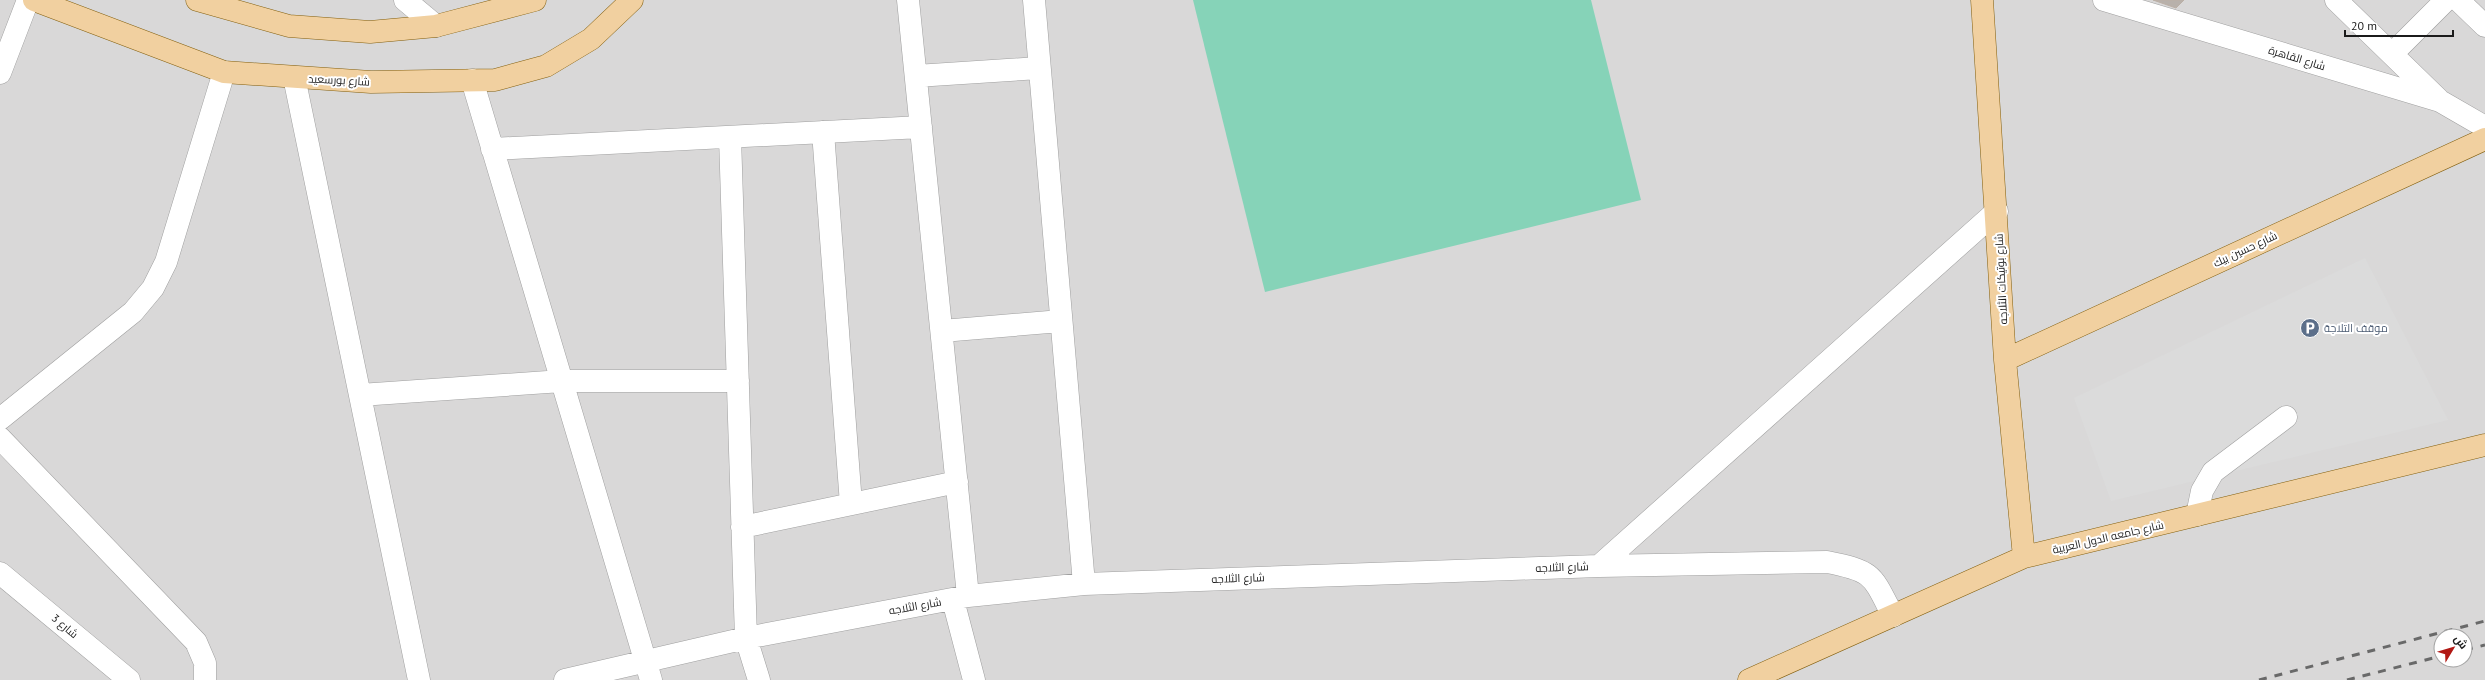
<svg xmlns="http://www.w3.org/2000/svg" width="2485" height="680" viewBox="0 0 2485 680" font-family="'PT Sans',Cairo,sans-serif">
	<style>
		.residential { fill: #d9d8d8; fill-rule: evenodd }
		.pitch { fill: #86d3b8 }
		.parking { fill: #dbdbdb }
		.building { fill: #b8b1ab; stroke: #bbafa5 }
		.lines { fill: none; stroke-linecap: round; stroke-linejoin: round }
		.minor-casing { stroke: #9f9f9f; stroke-width: 23 }
		.major-casing { stroke: #835f0e; stroke-width: 23 }
		.minor { stroke: #fff; stroke-width: 22 }
		.major { stroke: #f1d0a0; stroke-width: 22 }
		.rail { stroke: #696969; stroke-width: 3; stroke-dasharray: 8 8; stroke-linecap: butt }
		.labels { text-anchor: middle; stroke-width: 4; stroke-linejoin: round; paint-order: stroke }
		.street-label { font-size: 11px; fill: #1b1b1b; stroke: #fff }
		.service-label { font-size: 11px; fill: #4e5e75; stroke: #fff; text-anchor: start }
	</style>
	<rect width="100%" height="100%" fill="#ebe8e1"/>
	<!-- residential -->
	<path class="residential" d="M0 0H2485V680H0ZM2441 636H2465V660H2441Z"/>
	<!-- pitch -->
	<path class="pitch" d="M1193 0H1591L1641 200 1265 292Z"/>
	<!-- parking -->
	<path class="parking" d="M2365 258 2448 420 2111 501 2074 398Z"/>
	<!-- building -->
	<path class="building" d="M2153 0H2184L2176 8Z"/>
	<g class="lines">
		<!-- minor casing -->
		<g class="minor-casing">
			<path id="minor" d="M405 0 436 26
				M908 0 968 596
				M1034 0 1084 584
				M2104 0 2440 101 2485 127
				M2336 0 2438 99
				M2458 0 2485 26
				M2392 54 2446 0
				M0 73 28 0
				M916 76 1039 68
				M294 77 419 680
				M472 80 651 680
				M823 132 851 504
				M730 137 746 638 759 680
				M492 149 921 127
				M942 331 1061 321
				M360 395 562 381H738
				M0 419 133 312 153 288 166 262 224 72
				M0 438 196 642 205 663V680
				M2197 515 2202 491 2213 472 2286 417
				M742 527 957 482
				M1599 566 1997 211
				M0 573 129 680
				M953 600 974 680
				M565 680 746 638 968 596 1084 584 1599 566 1827 562C1874 571 1872 575 1893 616"/>
		</g>
		<!-- major casing -->
		<g class="major-casing">
			<path id="major" d="M34 0 224 72 371 82 495 80 546 66 591 39 632 0
				M197 0 289 26 370 32 436 26 535 0
				M1982 0 2005 360 2024 557
				M2005 360 2485 139
				M1749 680 2024 557 2485 445"/>
		</g>
		<!-- minor -->
		<use href="#minor" class="minor"/>
		<!-- major -->
		<use href="#major" class="major"/>
		<!-- rail -->
		<path class="rail" d="M2465 650 2485 645
			M2259 680 2485 621
			M2347 680 2441 656"/>
	</g>
	<!-- icons -->
	<defs>
		<g id="parking-disc" transform="scale(1)"><circle r="9.5" fill="#5c6f8a" stroke="#fff"/><path d="M-3.5-5.5H1a3.5 3.5 0 0 1 0 7H-1V5.5H-3.5ZM-1-3.4V-.6H.8a1.4 1.4 0 0 0 0-2.8Z" fill="#fff"/></g>
	</defs>
	<g fill-rule="evenodd">
		<use href="#parking-disc" x="2310" y="328"/>
	</g>
	<g class="labels">
		<!-- street labels -->
		<g class="street-label">
			<text transform="translate(2297 58) rotate(17)" y="4">شارع القاهرة</text>
			<text transform="translate(339 80) rotate(3)" y="4">شارع بورسعيد</text>
			<text transform="translate(2245 249) rotate(-25)" y="4">شارع حسين بيك</text>
			<text transform="translate(2001 279) rotate(-93)" y="4">شارع بوتيكات الثلاجه</text>
			<text transform="translate(2108 537) rotate(-13)" y="4">شارع جامعه الدول العربية</text>
			<text transform="translate(1562 567) rotate(-2)" y="4">شارع الثلاجه</text>
			<text transform="translate(1238 578) rotate(-2)" y="4">شارع الثلاجه</text>
			<text transform="translate(915 606) rotate(-10)" y="4">شارع الثلاجه</text>
			<text transform="translate(65 626) rotate(40)" y="4">شارع 3</text>
		</g>
		<!-- service labels -->
		<g class="service-label">
			<text x="2324" y="332">موقف التلاجة</text>
		</g>
	</g>
	<!-- north arrow -->
	<g transform="translate(2453 648) rotate(52)"><circle r="19" fill="#ffffff" stroke="#a4a4a4"/>
	<path d="M0-3L7 15L0 10L-7 15Z" fill="#b11814"/>
	<text y="-6" font-size="11" font-weight="bold" text-anchor="middle" fill="#1b1b1b">ش</text>
	</g>
	<!-- scale -->
	<path d="M2345 30v6h108v-6" fill="none" stroke="#1b1b1b" stroke-width="2"/>
	<text x="2351" y="30" font-size="12" fill="#1b1b1b" stroke="#ffffff" stroke-width="3" paint-order="stroke">20 m</text>
</svg>
